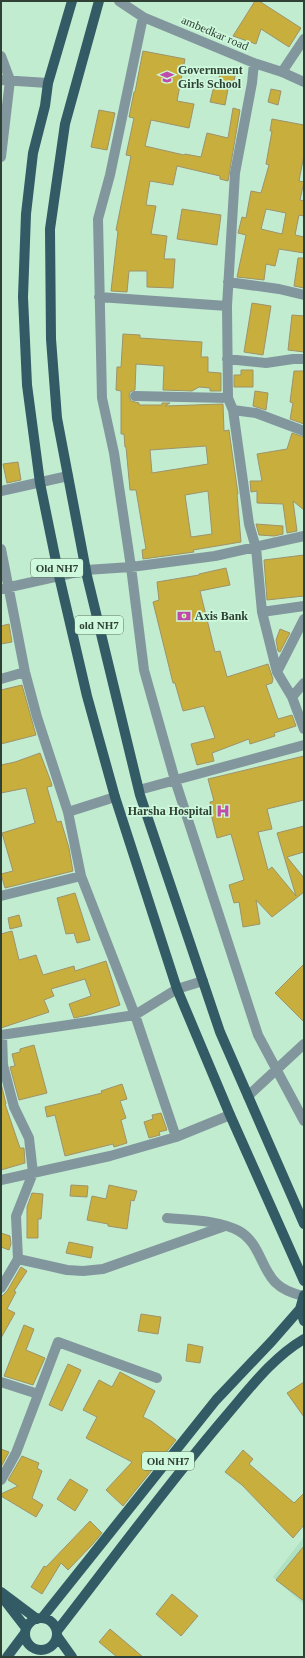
<svg xmlns="http://www.w3.org/2000/svg" width="305" height="1658" viewBox="0 0 305 1658" font-family="'Times New Roman',serif">
	<style>
		.built { fill: #b0e1c1 }
		.building { fill: #c8ae3d; stroke: #9d936b; fill-rule: evenodd }
		.lines { fill: none; stroke-linecap: round; stroke-linejoin: round }
		.minor { stroke: #82979d; stroke-width: 10 }
		.major { stroke: #325b65; stroke-width: 10 }
		.labels { text-anchor: middle; stroke-width: 3.5; stroke-linejoin: round; paint-order: stroke }
		.shield { fill: #cff9dd; stroke: #5f7867; stroke-width: 1 }
		.shield-label { font-size: 11px; font-weight: bold; fill: #2f4035 }
		.street-label { font-size: 12px; fill: #2f4035; stroke: #cff9dd }
		.poi-label { font-size: 12px; font-weight: bold; fill: #2f4035; stroke: #cff9dd; text-anchor: start }
	</style>
	<rect width="100%" height="100%" fill="#c2ecd0"/>
	<!-- built -->
	<path class="built" d="M304 1537V1605L273 1577Z"/>
	<!-- building -->
	<path class="building" d="M255 1H259L301 28 289 47 261 29 256 44 233 36Z
		M143 51 185 59 177 101 194 104 189 128 151 120 145 146 184 155 185 154 201 157 207 133 228 138 233 108 240 110 228 181 220 179V176L177 166 173 185 150 181 146 205 156 206 151 234 167 236 164 259H175L173 288 147 287V271H129L127 292 111 291 118 231 116 230 131 156 126 155 134 118 129 117 134 92H135Z
		M221 69 236 72 233 85 229 84 225 105 210 102 215 82H218Z
		M271 89 281 91 278 105 268 102Z
		M99 110 115 113 107 150 91 147Z
		M272 119 304 125V155L299 181 304 182 300 200 304 201V216L299 215 295 235 304 237V253L279 249 275 266 266 264 264 280 237 277 246 235 238 233 242 217 246 218 251 191 261 193 269 165 266 164 272 131H270ZM266 209 286 213 282 234 261 229Z
		M182 209 221 215 217 245 177 239Z
		M298 258H304V288L294 286Z
		M252 303 271 306 263 355 244 352Z
		M292 315 304 316V352L288 350Z
		M123 334 140 335V338L202 342 201 357H208V372L221 373V391H210V388L199 387 192 391 163 390 164 366 136 364 135 390 130 392 129 396 131 401 139 403V405H162V403H170L165 406 223 404 224 431 229 430 238 494H237L241 542 193 550 194 552 143 559 142 550 146 549 136 490H130L126 447H125L124 434H121V391L116 390 117 367H121ZM206 446 208 464 152 473 150 450ZM208 491 212 534 191 537 185 495Z
		M241 370H253V387H234V375H241Z
		M294 371H304V424L290 419 293 403 290 402Z
		M255 391 268 393 266 410 253 406Z
		M292 433 304 437V510L293 501 297 531 287 533 283 504 257 503V491L251 492 250 481H262L257 454 287 449Z
		M18 462 21 480 7 483 3 464Z
		M256 524 283 526V534L274 536 259 535Z
		M304 555V596L267 600 264 560Z
		M226 568 230 585 200 591 215 652 220 651 227 677 268 664 273 679 272 683 266 685 278 719 292 715 296 726 274 733 275 736 250 744 249 739 212 753 214 761 197 765 191 744 215 738 204 706 183 711 175 683H173L153 602 159 600 157 582 199 575V574Z
		M9 624 12 642 1 644V626Z
		M280 629 290 633 280 652 278 651 276 640Z
		M22 685 36 735 1 744V690Z
		M40 753 51 782 52 786 47 787 57 822 61 821 69 848 73 871 5 888 1 874 13 871 2 833 35 823 26 788 1 793V765L15 762Z
		M304 756V800L267 809 272 829 258 832 268 870 272 867 296 896 277 833 304 826V852L287 857 304 878V892L272 917 256 900 260 924 243 927 239 902 234 903 229 885 244 880 231 834 217 838 211 814H212L210 802 214 801 208 779Z
		M75 893 90 940 77 943 74 933 66 934 57 898Z
		M19 915 22 926 10 929 8 918Z
		M12 931 19 960 36 955 43 975 74 966 75 971 106 961 120 1005 88 1015 74 1018 69 1004 91 996 85 979 51 989 54 996 44 1000 49 1012 1 1028V934Z
		M304 964V1022L275 993Z
		M34 1045 47 1093 19 1100 10 1067 15 1066 12 1054 20 1052V1049Z
		M1 1083 6 1104H5L20 1148H24L25 1163 1 1170Z
		M122 1084 127 1099 120 1101 126 1118 121 1120 127 1143 114 1147 113 1144 65 1156 55 1115 47 1117 45 1107 102 1093 101 1091Z
		M161 1113 167 1130 159 1132 160 1135 149 1138 144 1122 153 1119 152 1115Z
		M71 1185 88 1186 87 1197 70 1196Z
		M109 1185 137 1191 134 1201 131 1200 127 1229 108 1226V1224L87 1220 92 1196 106 1199Z
		M32 1193 43 1194 41 1219H38V1238H27V1207Z
		M1 1233 10 1236 11 1244 9 1250 1 1247Z
		M69 1242 93 1247 91 1258 66 1253Z
		M21 1267 27 1271 14 1291 16 1292 7 1309 15 1313 1 1338V1297L7 1291Z
		M141 1314 161 1317 158 1334 138 1331Z
		M24 1325 34 1329 26 1350 45 1358 33 1385 4 1376Z
		M188 1344 203 1347 200 1363 186 1361Z
		M68 1364 81 1370 62 1411 49 1405Z
		M120 1372 155 1391 143 1417 151 1421 176 1440 123 1506 106 1490 132 1462 86 1438 97 1417 83 1410 99 1380 112 1387Z
		M304 1382V1417L287 1393Z
		M1 1449 9 1452 1 1467Z
		M243 1450 253 1459 249 1464 294 1503 304 1493V1525L293 1538 242 1485 225 1472Z
		M22 1456 39 1463 37 1468 42 1471 32 1498 43 1505 36 1517 1 1496V1494L18 1486 8 1480Z
		M70 1479 88 1490 75 1511 57 1499Z
		M90 1521 102 1533 92 1545 68 1570 61 1563 42 1594 31 1587 44 1566 46 1567Z
		M304 1546V1601L276 1580Z
		M172 1594 198 1616 181 1636 156 1614Z
		M110 1629 143 1657H117L99 1642Z"/>
	<g class="lines">
		<!-- minor -->
		<path class="minor" d="M119 1 143 17 254 63 282 72 304 82
			M143 17 110 175 98 219 102 398 114 453 131 567 144 670 175 780 258 1035 304 1121
			M1 56 10 80 1 157
			M254 63 252 83 235 173 227 306 228 398 233 410 249 524 256 548 262 612 277 672 292 697 304 729
			M282 72 304 39
			M1 80 48 83
			M228 282 279 289 304 295
			M99 297 227 306
			M227 359 266 363 293 359H304
			M135 396 228 398
			M233 410 256 413 304 431
			M1 491 68 476
			M1 549 25 672 37 717 68 812 81 876 135 1015 176 1137
			M1 589 86 570 131 567 215 556 304 536
			M262 612 304 606
			M277 672 304 619
			M1 679 25 672
			M292 697 304 683
			M139 790 304 745
			M68 812 115 797
			M1 896 81 876
			M1 1035 135 1015 177 989 203 981
			M248 1096 304 1044
			M1 1180 110 1156 176 1137 230 1115
			M167 1218C190 1220 219 1220 239 1231 260 1243 261 1269 276 1283 283 1290 295 1294 303 1296
			M18 1259 67 1270 83 1271 103 1269 225 1226
			M1 1288 18 1259 16 1216 33 1173 29 1138 14 1107 3 1065 2 1035
			M1 1382 38 1394
			M1 1480 16 1453 58 1342 157 1378"/>
		<!-- major -->
		<path class="major" d="M72 1 48 83 45 106 33 153 26 214 23 297 27 385 40 483 59 576 87 696 115 797 177 989 230 1115 304 1281
			M99 1 65 124 50 229 51 339 57 418 87 576 140 795 220 1032 304 1224
			M304 1295 300 1309 304 1321
			M1 1592 37 1619
			M2 1597 26 1628
			M42 1618 216 1400 272 1341 300 1309
			M25 1634a16 16 0 1 1 32 0a16 16 0 1 1-32 0Z
			M57 1631C113 1559 167 1485 226 1416 250 1388 272 1358 304 1339
			M57 1636 72 1657
			M7 1657 25 1633"/>
	</g>
	<!-- icons -->
	<defs>
		<g id="school-bare" transform="scale(1.08)"><path d="M0-5L7-2L0 1L-7-2ZM-4 1L0 2.5L4 1V4Q0 6-4 4Z" fill="#be4ca8" stroke="#cff9dd" stroke-width="2.5" paint-order="stroke"/></g>
		<g id="bank-bare" transform="scale(1.08)"><path d="M-6-4H6V4H-6ZM0-2.3a2.3 2.3 0 1 0 0 4.6a2.3 2.3 0 1 0 0-4.6Z" fill="#be4ca8" stroke="#cff9dd" stroke-width="2.5" paint-order="stroke"/></g>
		<g id="hospital-bare" transform="scale(1.08)"><path d="M-5-5h3v3.5h4V-5h3V5h-3V1.5h-4V5h-3Z" fill="#be4ca8" stroke="#cff9dd" stroke-width="2.5" paint-order="stroke"/></g>
	</defs>
	<g fill-rule="evenodd">
		<use href="#school-bare" x="167" y="77"/>
		<use href="#bank-bare" x="184" y="616"/>
		<use href="#hospital-bare" x="223" y="811"/>
	</g>
	<g class="labels">
		<!-- shield labels -->
		<g class="shield">
			<rect x="31" y="559" width="52" height="18" rx="3"/>
			<rect x="75" y="616" width="48" height="18" rx="3"/>
			<rect x="142" y="1452" width="52" height="18" rx="3"/>
		</g>
		<g class="shield-label">
			<text x="57" y="572">Old NH7</text>
			<text x="99" y="629">old NH7</text>
			<text x="168" y="1465">Old NH7</text>
		</g>
		<!-- street labels -->
		<g class="street-label">
			<text transform="translate(215 33) rotate(23)" y="4">ambedkar road</text>
		</g>
		<!-- poi labels -->
		<g class="poi-label">
			<text x="178" y="74">Government<tspan x="178" dy="14">Girls School</tspan></text>
			<text x="195" y="620">Axis Bank</text>
			<text x="212" y="815" text-anchor="end">Harsha Hospital</text>
		</g>
	</g>
	<!-- border -->
	<rect width="305" height="1658" fill="none" stroke="#2f4035" stroke-width="4"/>
</svg>
